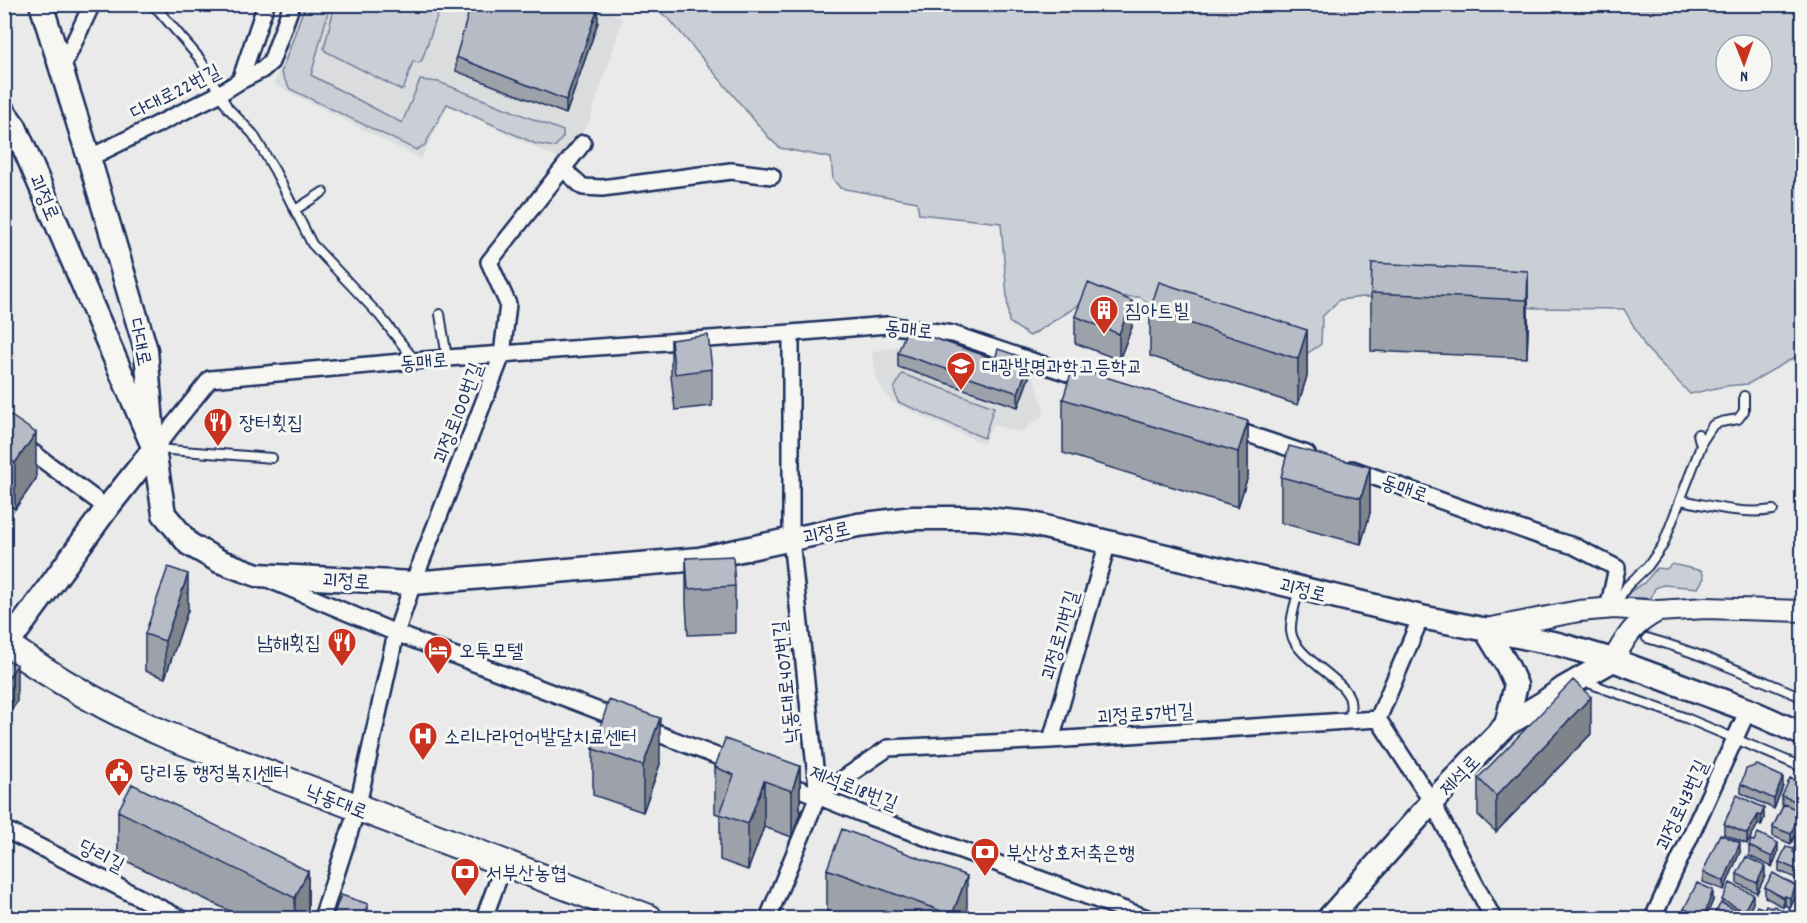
<svg xmlns="http://www.w3.org/2000/svg" width="1807" height="923" viewBox="0 0 1807 923" font-family="Dekko,'Poor Story',sans-serif">
	<style>
		.built { fill: #dadcde }
		.green { fill: #caced5; stroke: #727e9a; stroke-width: 1.5; fill-rule: evenodd }
		.lines { fill: none; stroke-linecap: round; stroke-linejoin: round }
		.service-casing { stroke: #1b2f5e; stroke-width: 12 }
		.minor-casing { stroke: #1b2f5e; stroke-width: 20 }
		.tertiary-casing { stroke: #1b2f5e; stroke-width: 24 }
		.secondary-casing { stroke: #1b2f5e; stroke-width: 27 }
		.primary-casing { stroke: #1b2f5e; stroke-width: 30 }
		.service { stroke: #f6f6f2; stroke-width: 8 }
		.minor { stroke: #f6f6f2; stroke-width: 15 }
		.tertiary { stroke: #f6f6f2; stroke-width: 20 }
		.secondary { stroke: #f6f6f2; stroke-width: 22 }
		.primary { stroke: #f6f6f2; stroke-width: 26 }
		.wall { fill: #9da1aa; stroke: #1b2f5e; stroke-width: 1.5 }
		.shaded-wall { fill: #7f838b; stroke: #1b2f5e; stroke-width: 1.5 }
		.building { fill: #b6bbc6; stroke: #1b2f5e; stroke-width: 1.5 }
		.labels { text-anchor: middle; stroke-width: 6; stroke-linejoin: round; paint-order: stroke }
		.street-label { font-size: 20px; fill: #1b2f5e; stroke: #f6f6f2 }
		.poi-label { font-size: 20px; fill: #1b2f5e; stroke: #f6f6f2; text-anchor: start }
	</style>
	<rect width="100%" height="100%" fill="#e9eae9"/>
	<filter id="ink" filterUnits="userSpaceOnUse"><feTurbulence type="fractalNoise" baseFrequency=".0167" numOctaves="2"/><feDisplacementMap in="SourceGraphic" scale="12" xChannelSelector="R" yChannelSelector="G"/><feConvolveMatrix kernelMatrix="1 2 1 2 8 2 1 2 1" color-interpolation-filters="sRGB"/></filter>
	<g filter="url(#ink)">
		<!-- built -->
		<path class="built" d="M587 4 623 18 590 120 563 161 448 105 421 159 274 84 302 5Z
			M924 341 999 362 1033 374 1045 413 1021 432 993 425 983 444 892 402 877 381 872 352Z"/>
		<!-- green -->
		<path class="green" d="M305 5H330L311 75 402 123 420 80 439 82 563 131V137L555 147 536 144 447 104 425 145 416 150 290 89 281 73Z
			M335 5H441L422 60 418 63 413 61 404 88 401 90 325 51 324 48Z
			M651 5H1802V353L1748 384 1725 386 1690 394 1646 348 1624 309 1536 308 1363 297 1339 300 1322 317 1321 344 1302 357 1164 317 1140 297 1093 296 1030 336 1009 322 1001 223 919 214 917 202 840 188 833 179 831 158 780 148 770 139 670 20ZM1726 45H1762V81H1726Z
			M902 374 994 407 984 438 898 402 894 389Z
			M1672 564 1702 571 1704 578 1698 588 1663 585 1655 588 1651 598H1624L1623 596 1644 583 1657 568 1666 569Z"/>
		<g class="lines">
			<!-- service casing -->
			<g class="service-casing">
				<path id="service" d="M151 4 159 11 200 59 228 108 253 134 275 171 312 244 380 316 416 362
					M295 210 323 192
					M440 314 447 358
					M1701 443 1713 425 1721 422 1738 419 1744 411V396
					M157 449 272 458
					M1681 500C1711 506 1743 515 1773 510
					M1299 589C1296 602 1290 617 1291 631 1293 656 1340 676 1349 697 1352 704 1350 713 1350 720
					M1614 607 1627 586 1648 566 1663 545 1701 446 1698 434
					M1647 638C1700 653 1751 676 1802 697
					M1583 681 1686 718 1802 767
					M1791 918 1802 894"/>
			</g>
			<!-- minor casing -->
			<g class="minor-casing">
				<path id="minor" d="M62 68 92 4
					M240 81 262 70 271 62 292 4
					M583 143 489 262 508 304 502 355 413 583 396 633 737 764
					M89 158 219 94 240 81 266 4
					M563 169 583 187 602 188 731 171 772 176
					M1230 428 1307 454
					M4 431 107 508
					M154 449 210 379 447 358 791 333 887 325 953 334 1088 380
					M1352 469 1540 536 1574 546 1617 568 1608 609
					M270 580 396 633 357 809 322 918
					M1378 719 1432 802 1493 918
					M1051 740 1108 542
					M782 782 870 817 1147 918
					M818 796 888 748 1051 740 1378 719 1421 617
					M4 829 180 918
					M484 918 504 864
					M768 918 818 796 791 539V333
					M1653 918 1748 710"/>
			</g>
			<!-- tertiary casing -->
			<g class="tertiary-casing">
				<path id="tertiary" d="M1486 629 1579 611 1614 608 1658 611 1706 608 1802 611
					M1613 660C1628 634 1631 626 1658 611"/>
			</g>
			<!-- secondary casing -->
			<g class="secondary-casing">
				<path id="secondary" d="M4 112 15 127 154 449 164 514 189 544 219 561 257 575 413 583 699 559 858 525 913 518H976L1028 523 1421 617 1558 644 1613 660 1748 710 1802 734
					M1485 629 1507 665 1516 685 1506 725
					M7 645 107 508 154 449 146 350 89 158 41 4
					M1329 918 1432 802 1506 725 1543 703 1564 688 1613 660"/>
			</g>
			<!-- primary casing -->
			<g class="primary-casing">
				<path id="primary" d="M4 643C57 681 110 711 169 736L649 918"/>
			</g>
			<!-- service -->
			<use href="#service" class="service"/>
			<!-- minor -->
			<use href="#minor" class="minor"/>
			<!-- tertiary -->
			<use href="#tertiary" class="tertiary"/>
			<!-- secondary -->
			<use href="#secondary" class="secondary"/>
			<!-- primary -->
			<use href="#primary" class="primary"/>
		</g>
		<!-- wall -->
		<path class="wall" d="M598 22 566 114 456 71V57Z
			M1528 271V329L1527 358 1371 351V293Z
			M1150 310 1307 330V376L1298 405 1150 356Z
			M1075 316 1132 327 1119 360 1075 343Z
			M671 340 712 369V406L675 410 671 376Z
			M898 353 1030 374 1018 407 898 367Z
			M1063 399 1248 421V476L1238 507 1063 453Z
			M4 411 36 479 15 509 4 502Z
			M1370 467V513L1361 544 1281 523V477Z
			M686 558 735 586V633L688 635 686 604Z
			M188 610 165 678 145 671V634Z
			M1591 734 1496 832 1478 815V778Z
			M593 749 660 764 643 812 593 795Z
			M800 766V813L792 837 764 827 748 870 720 860V815L715 813V767Z
			M1741 784 1783 786 1774 809 1741 793Z
			M1803 784V814L1800 813V821L1791 844 1773 836V827L1783 806 1782 805V796Z
			M1737 795 1764 818 1761 826 1758 824 1747 844 1724 834V824Z
			M118 811 308 871V917L307 918H244L118 857Z
			M1803 821V851L1795 847V838Z
			M1749 846 1778 852 1772 867 1749 856Z
			M1740 852 1724 890 1703 882V872Z
			M1794 853 1803 857V874L1800 880 1779 871V862Z
			M827 869 967 918H827Z
			M1737 874 1765 876 1757 893 1737 883Z
			M1765 887 1796 895 1790 908 1785 905 1783 907 1765 897Z
			M1713 900 1706 918H1684V909Z
			M1722 900 1753 903 1746 918H1715V913L1722 904Z"/>
		<!-- shaded-wall -->
		<path class="shaded-wall" d="M598 8V22L566 114V100Z
			M1528 271V329L1527 358V300Z
			M6 291V328L4 330V294Z
			M1132 301V327L1119 360V334Z
			M1307 330V376L1298 405V359Z
			M1030 360V374L1018 407V393Z
			M1248 421V476L1238 507V452Z
			M36 433V479L15 509V463Z
			M1370 467V513L1361 544V498Z
			M188 574V610L165 678V641Z
			M17 665V702L4 721V684Z
			M1591 697V734L1496 832V796Z
			M660 718V764L643 812V766Z
			M800 766V813L792 837V791Z
			M1783 777V786L1774 809V799Z
			M764 781V827L748 870V824Z
			M1764 808V818L1761 826V816Z
			M1800 811V821L1791 844V834Z
			M1758 815V824L1747 844V834Z
			M1740 843V852L1724 890V881Z
			M1778 843V852L1772 867V857Z
			M1803 865V874L1800 880V871Z
			M1765 866V876L1757 893V883Z
			M308 871V917L307 918H295V898Z
			M967 876V918H952V915Z
			M1796 886V895L1790 908V898Z
			M1713 890V900L1706 918H1705V913Z
			M1753 894V903L1746 918H1744V911Z
			M1785 896V905L1783 907V898Z
			M368 904V914L366 918H362Z"/>
		<!-- building -->
		<path class="building" d="M471 4H589L598 8 566 100 456 57Z
			M1372 263 1528 271 1527 300 1371 293Z
			M1159 282 1307 330 1298 359 1150 310Z
			M1088 283 1132 301 1119 334 1075 316Z
			M916 332 995 359 998 349 1030 360 1018 393 898 353 905 334Z
			M708 335 712 369 675 374 671 340Z
			M1073 367 1248 421 1238 452 1063 399Z
			M4 411 36 433 15 463 4 456Z
			M1289 446 1370 467 1361 498 1281 477Z
			M733 556 735 586 688 589 686 558Z
			M168 567 188 574 165 641 145 634Z
			M4 658 17 665 4 684Z
			M1573 680 1591 697 1496 796 1478 778Z
			M609 700 660 718 643 766 593 749Z
			M725 739 800 766 792 791 764 781 748 824 720 814 734 775 715 767Z
			M1757 765 1783 777 1774 799 1741 784 1746 769Z
			M1790 778 1803 784V804L1782 796Z
			M132 784 308 871 295 898 118 811Z
			M1737 795 1764 808 1761 816 1758 815 1747 834 1724 824Z
			M1784 804 1800 811 1791 834 1773 827Z
			M1803 821V841L1795 838Z
			M842 829 967 876 952 915 827 869Z
			M1758 833 1778 843 1772 857 1749 846 1751 840 1754 841Z
			M1720 834 1740 843 1724 881 1703 872Z
			M1786 847 1794 849 1793 852 1803 857V865L1800 871 1779 862Z
			M1746 857 1765 866 1757 883 1737 874Z
			M1773 873 1796 886 1790 898 1785 896 1783 898 1765 887Z
			M1697 883 1713 890 1705 913H1694L1684 909Z
			M1730 883 1753 894 1744 911 1722 900Z
			M341 895 368 904 362 918H339L333 916Z
			M1721 903 1743 913 1741 918H1719L1721 915 1715 913Z
			M1766 905 1772 908 1774 906 1783 911 1779 918H1758L1752 915 1757 906 1764 909Z
			M1803 906V917L1799 915Z"/>
	</g>
	<!-- icons -->
	<defs>
		<g id="building-pin" transform="scale(1.5)"><path d="M0 17L-7.5 6A9.5 9.5 0 1 1 7.5 6Z" fill="#c8321e" stroke="#f6f6f2"/><path d="M-4-6H4V6H1V3H-1V6H-4ZM-2.5-4.3h1.7v1.8h-1.7ZM.8-4.3h1.7v1.8H.8ZM-2.5-1h1.7V.8h-1.7ZM.8-1h1.7V.8H.8Z" fill="#fff"/></g>
		<g id="school-pin" transform="scale(1.5)"><path d="M0 17L-7.5 6A9.5 9.5 0 1 1 7.5 6Z" fill="#c8321e" stroke="#f6f6f2"/><path d="M0-5L7-2L0 1L-7-2ZM-4 1L0 2.5L4 1V4Q0 6-4 4Z" fill="#fff"/></g>
		<g id="restaurant-pin" transform="scale(1.5)"><path d="M0 17L-7.5 6A9.5 9.5 0 1 1 7.5 6Z" fill="#c8321e" stroke="#f6f6f2"/><path d="M-5-6h1v4h1v-4h1v4h1v-4h1v5L-1.5 .5V6h-2V.5L-5-1ZM5-6V6H3V1.5H1.5Q1.5-4 5-6Z" fill="#fff"/></g>
		<g id="hotel-pin" transform="scale(1.5)"><path d="M0 17L-7.5 6A9.5 9.5 0 1 1 7.5 6Z" fill="#c8321e" stroke="#f6f6f2"/><path d="M-6-4.5h1.5V1H6V5H4.5V3h-9V5H-6ZM-4 0a1.8 1.8 0 1 1 3.6 0ZM.5 0V-2.5h3Q6-2.5 6 0Z" fill="#fff"/></g>
		<g id="hospital-pin" transform="scale(1.5)"><path d="M0 17L-7.5 6A9.5 9.5 0 1 1 7.5 6Z" fill="#c8321e" stroke="#f6f6f2"/><path d="M-5-5h3v3.5h4V-5h3V5h-3V1.5h-4V5h-3Z" fill="#fff"/></g>
		<g id="civic-pin" transform="scale(1.5)"><path d="M0 17L-7.5 6A9.5 9.5 0 1 1 7.5 6Z" fill="#c8321e" stroke="#f6f6f2"/><path d="M-.6-6.5H3V-4.5H.6V-3L4-1V1h2V6H-6V1h2V-1L-.6-3ZM-1.2 2.5V6h2.4V2.5Z" fill="#fff"/></g>
		<g id="bank-pin" transform="scale(1.5)"><path d="M0 17L-7.5 6A9.5 9.5 0 1 1 7.5 6Z" fill="#c8321e" stroke="#f6f6f2"/><path d="M-6-4H6V4H-6ZM0-2.3a2.3 2.3 0 1 0 0 4.6a2.3 2.3 0 1 0 0-4.6Z" fill="#fff"/></g>
	</defs>
	<g fill-rule="evenodd">
		<use href="#building-pin" x="1104" y="310"/>
		<use href="#school-pin" x="961" y="366"/>
		<use href="#restaurant-pin" x="218" y="422"/>
		<use href="#restaurant-pin" x="342" y="642"/>
		<use href="#hotel-pin" x="438" y="650"/>
		<use href="#hospital-pin" x="423" y="736"/>
		<use href="#civic-pin" x="119" y="772"/>
		<use href="#bank-pin" x="985" y="852"/>
		<use href="#bank-pin" x="465" y="872"/>
	</g>
	<g class="labels">
		<!-- street labels -->
		<g class="street-label">
			<text transform="translate(175 91) rotate(-27)" y="7">다대로22번길</text>
			<text transform="translate(45 197) rotate(67)" y="7">괴정로</text>
			<text transform="translate(909 329) rotate(5)" y="7">동매로</text>
			<text transform="translate(141 342) rotate(78)" y="7">다대로</text>
			<text transform="translate(424 361) rotate(-5)" y="7">동매로</text>
			<text transform="translate(457 413) rotate(-69)" y="7">괴정로100번길</text>
			<text transform="translate(1405 488) rotate(19)" y="7">동매로</text>
			<text transform="translate(826 532) rotate(-12)" y="7">괴정로</text>
			<text transform="translate(346 580) rotate(3)" y="7">괴정로</text>
			<text transform="translate(1303 589) rotate(14)" y="7">괴정로</text>
			<text transform="translate(1059 635) rotate(-74)" y="7">괴정로71번길</text>
			<text transform="translate(785 682) rotate(-96)" y="7">낙동대로407번길</text>
			<text transform="translate(1145 713) rotate(-4)" y="7">괴정로57번길</text>
			<text transform="translate(1459 775) rotate(-46)" y="7">제석로</text>
			<text transform="translate(854 787) rotate(21)" y="7">제석로18번길</text>
			<text transform="translate(337 801) rotate(21)" y="7">낙동대로</text>
			<text transform="translate(1681 805) rotate(-65)" y="7">괴정로43번길</text>
			<text transform="translate(102 855) rotate(27)" y="7">당리길</text>
		</g>
		<!-- poi labels -->
		<g class="poi-label">
			<text x="1125" y="317">짐아트빌</text>
			<text x="982" y="373">대광발명과학고등학교</text>
			<text x="239" y="429">장터횟집</text>
			<text x="321" y="649" text-anchor="end">남해횟집</text>
			<text x="459" y="657">오투모텔</text>
			<text x="444" y="743">소리나라언어발달치료센터</text>
			<text x="140" y="779">당리동 행정복지센터</text>
			<text x="1006" y="859">부산상호저축은행</text>
			<text x="486" y="879">서부산농협</text>
		</g>
	</g>
	<!-- margin -->
	<rect width="1807" height="923" fill="none" stroke="#f6f6f2" stroke-width="24"/>
	<rect x="12" y="12" width="1783" height="899" fill="none" stroke="#1b2f5e" stroke-width="2" filter="url(#ink)"/>
	<!-- north arrow -->
	<g transform="translate(1744 63) rotate(179)"><circle r="28" fill="#f6f6f2" stroke="#9ea6b7" stroke-width="1.5"/>
	<path d="M0-4.5L10 22L0 15L-10 22Z" fill="#c8321e"/>
	<text y="-9" font-size="16" font-weight="bold" text-anchor="middle" fill="#1b2f5e">N</text>
	</g>
</svg>
